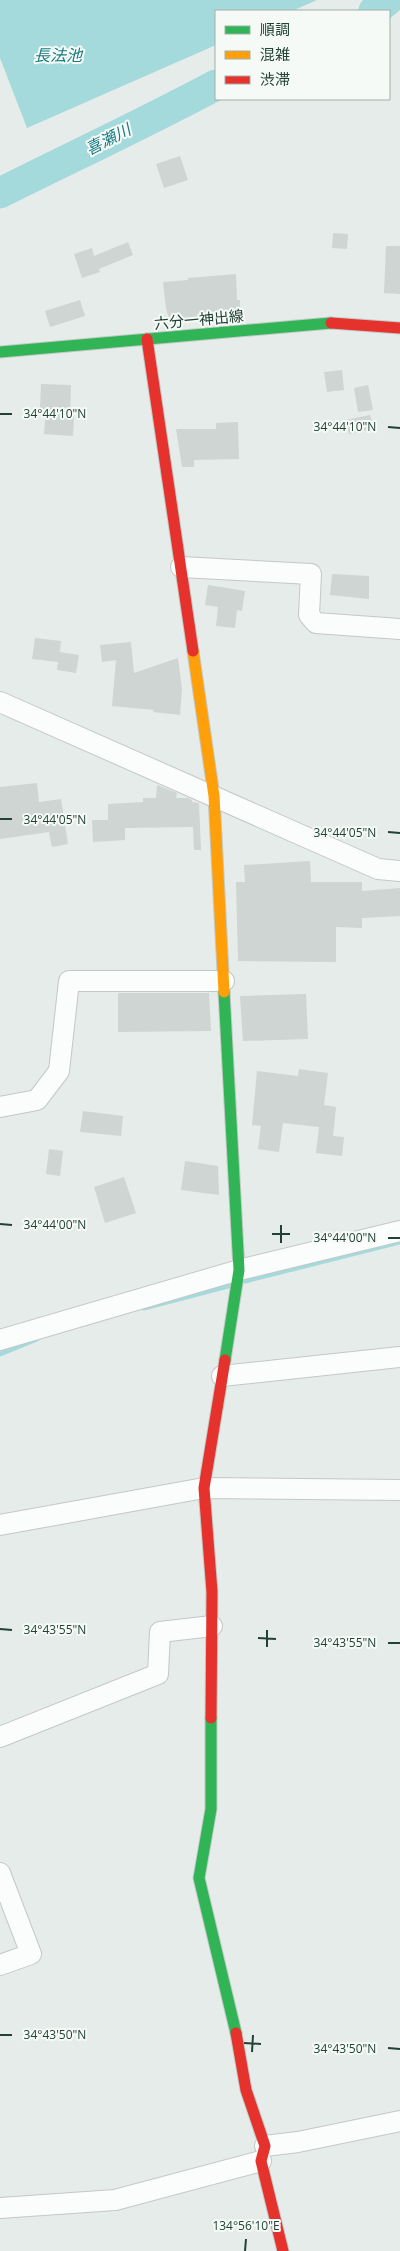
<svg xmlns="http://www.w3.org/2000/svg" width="400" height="2251" viewBox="0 0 400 2251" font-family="'Open Sans','Noto Sans JP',sans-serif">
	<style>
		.water { fill: #a5dadc }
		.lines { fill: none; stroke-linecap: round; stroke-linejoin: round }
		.stream { stroke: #a5dadc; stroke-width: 5 }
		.river { stroke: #a5dadc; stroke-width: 31 }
		.building { fill: #ced5d2 }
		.street-casing { stroke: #c3c9c6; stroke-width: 22 }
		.fast-casing { stroke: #c2cac6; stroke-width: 13 }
		.slow-casing { stroke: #c2cac6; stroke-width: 13 }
		.jam-casing { stroke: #c2cac6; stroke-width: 13 }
		.street { stroke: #fbfcfc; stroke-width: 20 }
		.fast { stroke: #30b455; stroke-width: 11 }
		.slow { stroke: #ff9f0a; stroke-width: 11 }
		.jam { stroke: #e5322d; stroke-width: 11 }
		.ticks { fill: none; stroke: #224236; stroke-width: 2 }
		.labels { text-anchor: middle; stroke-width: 4; stroke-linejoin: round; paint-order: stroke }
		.street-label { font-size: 15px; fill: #224236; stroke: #f5faf7 }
		.water-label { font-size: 16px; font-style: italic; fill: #187a82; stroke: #f5faf7 }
		.ticks-label { font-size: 12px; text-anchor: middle; fill: #224236; stroke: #f5faf7; stroke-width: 4; stroke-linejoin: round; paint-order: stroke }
	</style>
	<rect width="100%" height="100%" fill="#e6ece9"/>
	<!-- water -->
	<path class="water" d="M0 0H317L292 11H216V45L27 128 0 58Z"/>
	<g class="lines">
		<!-- stream -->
		<path class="stream" d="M245 1281 400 1242
			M144 1308 228 1286
			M0 1354 37 1339"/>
		<!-- river -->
		<path class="river" d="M374 11 388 0
			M0 193C72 157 145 123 216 85"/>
	</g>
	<!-- building -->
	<path class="building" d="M180 156 188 180 164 188 156 164Z
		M333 233 348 234 347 249 332 248Z
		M128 242 133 255 99 269 100 272 82 278 74 254 92 248 94 256Z
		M386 246H400V294L384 293Z
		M236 274 237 300H240V315L221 317V315L170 321 166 309 163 282 188 280V278Z
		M80 300 85 316 50 327 45 311Z
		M342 370 344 390 327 392 324 372Z
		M41 384 71 385 70 416H74L73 436 44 434 46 409H40Z
		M368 385 373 410 358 412 354 388Z
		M370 415 374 428 349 434 346 420Z
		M238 422 239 459 194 460V467H182L176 429H216V423Z
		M332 574 369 576V599L330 595Z
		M208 585 245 591 242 611 237 610 235 628 216 626 218 607 205 605Z
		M35 638 61 641 60 652 79 655 76 673 57 670 58 662 32 659Z
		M131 642 134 673 178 658 182 689 180 715 153 712 154 710 112 706 116 660 102 662 100 645Z
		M37 783 39 802 61 799 68 844 52 847 49 832 0 839V787Z
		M157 785 177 793 176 798H188L192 800V802L199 803 201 850H194L193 827 125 828V840L93 842 92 820H108V804L143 802V798H156Z
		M310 861 311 882H362V891L400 888V916L362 918V928L336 927V962L238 961 236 882H245L244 865Z
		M118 993H209L211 1031 118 1032Z
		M306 994 308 1039 243 1041 240 996Z
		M299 1069 328 1073 324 1105 336 1107 333 1136 344 1137 342 1156 316 1153 319 1127 283 1123 279 1152 258 1149 261 1126 252 1125 257 1071 298 1076Z
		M83 1111 123 1116 121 1136 80 1132Z
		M49 1149 63 1151 60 1176 46 1174Z
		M185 1161 218 1166 219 1195 181 1190Z
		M124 1177 136 1213 105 1223 94 1187Z"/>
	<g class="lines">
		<!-- street casing -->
		<g class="street-casing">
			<path id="street" d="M181 567 311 574 309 615 316 623 400 629
				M0 702 378 869 400 871
				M0 1107 37 1100 59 1071 69 981H224
				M0 1340 239 1270 400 1231
				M222 1376 400 1357
				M0 1525 204 1488 400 1490
				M0 1737 158 1674 160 1632 212 1626
				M0 1873 31 1954 0 1965
				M265 2146 298 2142 400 2121
				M0 2208 115 2200 261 2161"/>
		</g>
		<!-- fast casing -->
		<g class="fast-casing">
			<path id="fast" d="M0 352 331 323
				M224 992 239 1270 225 1360
				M211 1718V1809L199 1878 236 2033"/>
		</g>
		<!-- slow casing -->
		<g class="slow-casing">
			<path id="slow" d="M193 651 214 796 224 992"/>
		</g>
		<!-- jam casing -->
		<g class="jam-casing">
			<path id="jam" d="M331 323 400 328
				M147 339 193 651
				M211 1718 212 1592 204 1488 225 1360
				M236 2033 246 2090 265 2146 261 2161 283 2251"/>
		</g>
		<!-- street -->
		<use href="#street" class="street"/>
		<!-- fast -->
		<use href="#fast" class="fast"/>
		<!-- slow -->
		<use href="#slow" class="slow"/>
		<!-- jam -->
		<use href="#jam" class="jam"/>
	</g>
	<!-- ticks -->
	<path class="ticks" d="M0 414H12M388 427 400 428M0 819H12M388 832 400 833M0 1224 12 1225M272 1234H290M388 1238H400M281 1243V1225M0 1629 12 1630M258 1638 276 1639M388 1643H400M267 1647V1630M0 2035H12M244 2043 261 2044M388 2048 400 2049M252 2052 253 2035M245 2251 246 2239"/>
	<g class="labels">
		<!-- street labels -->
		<g class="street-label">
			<text transform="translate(199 320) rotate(-5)" y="5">六分一神出線</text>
		</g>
		<!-- water labels -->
		<g class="water-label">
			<text x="58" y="61">長法池</text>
			<text transform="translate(108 139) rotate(-27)" y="6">喜瀬川</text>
		</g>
	</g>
	<g class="ticks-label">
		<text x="55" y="418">34°44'10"N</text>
		<text x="345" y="431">34°44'10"N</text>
		<text x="55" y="824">34°44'05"N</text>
		<text x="345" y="837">34°44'05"N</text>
		<text x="55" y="1229">34°44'00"N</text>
		<text x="345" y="1242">34°44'00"N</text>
		<text x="55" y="1634">34°43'55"N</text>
		<text x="345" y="1647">34°43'55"N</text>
		<text x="55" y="2039">34°43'50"N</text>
		<text x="345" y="2053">34°43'50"N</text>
		<text x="246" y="2230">134°56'10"E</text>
	</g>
	<!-- legend -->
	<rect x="215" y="10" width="175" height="90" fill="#f5faf7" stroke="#a1b0aa"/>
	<rect x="225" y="26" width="25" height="8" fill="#30b455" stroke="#a1b0aa"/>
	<text x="260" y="35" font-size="15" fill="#224236">順調</text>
	<rect x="225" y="51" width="25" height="8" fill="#ff9f0a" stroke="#a1b0aa"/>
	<text x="260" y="60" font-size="15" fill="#224236">混雑</text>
	<rect x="225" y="76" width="25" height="8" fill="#e5322d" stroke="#a1b0aa"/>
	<text x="260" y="85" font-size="15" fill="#224236">渋滞</text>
</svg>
